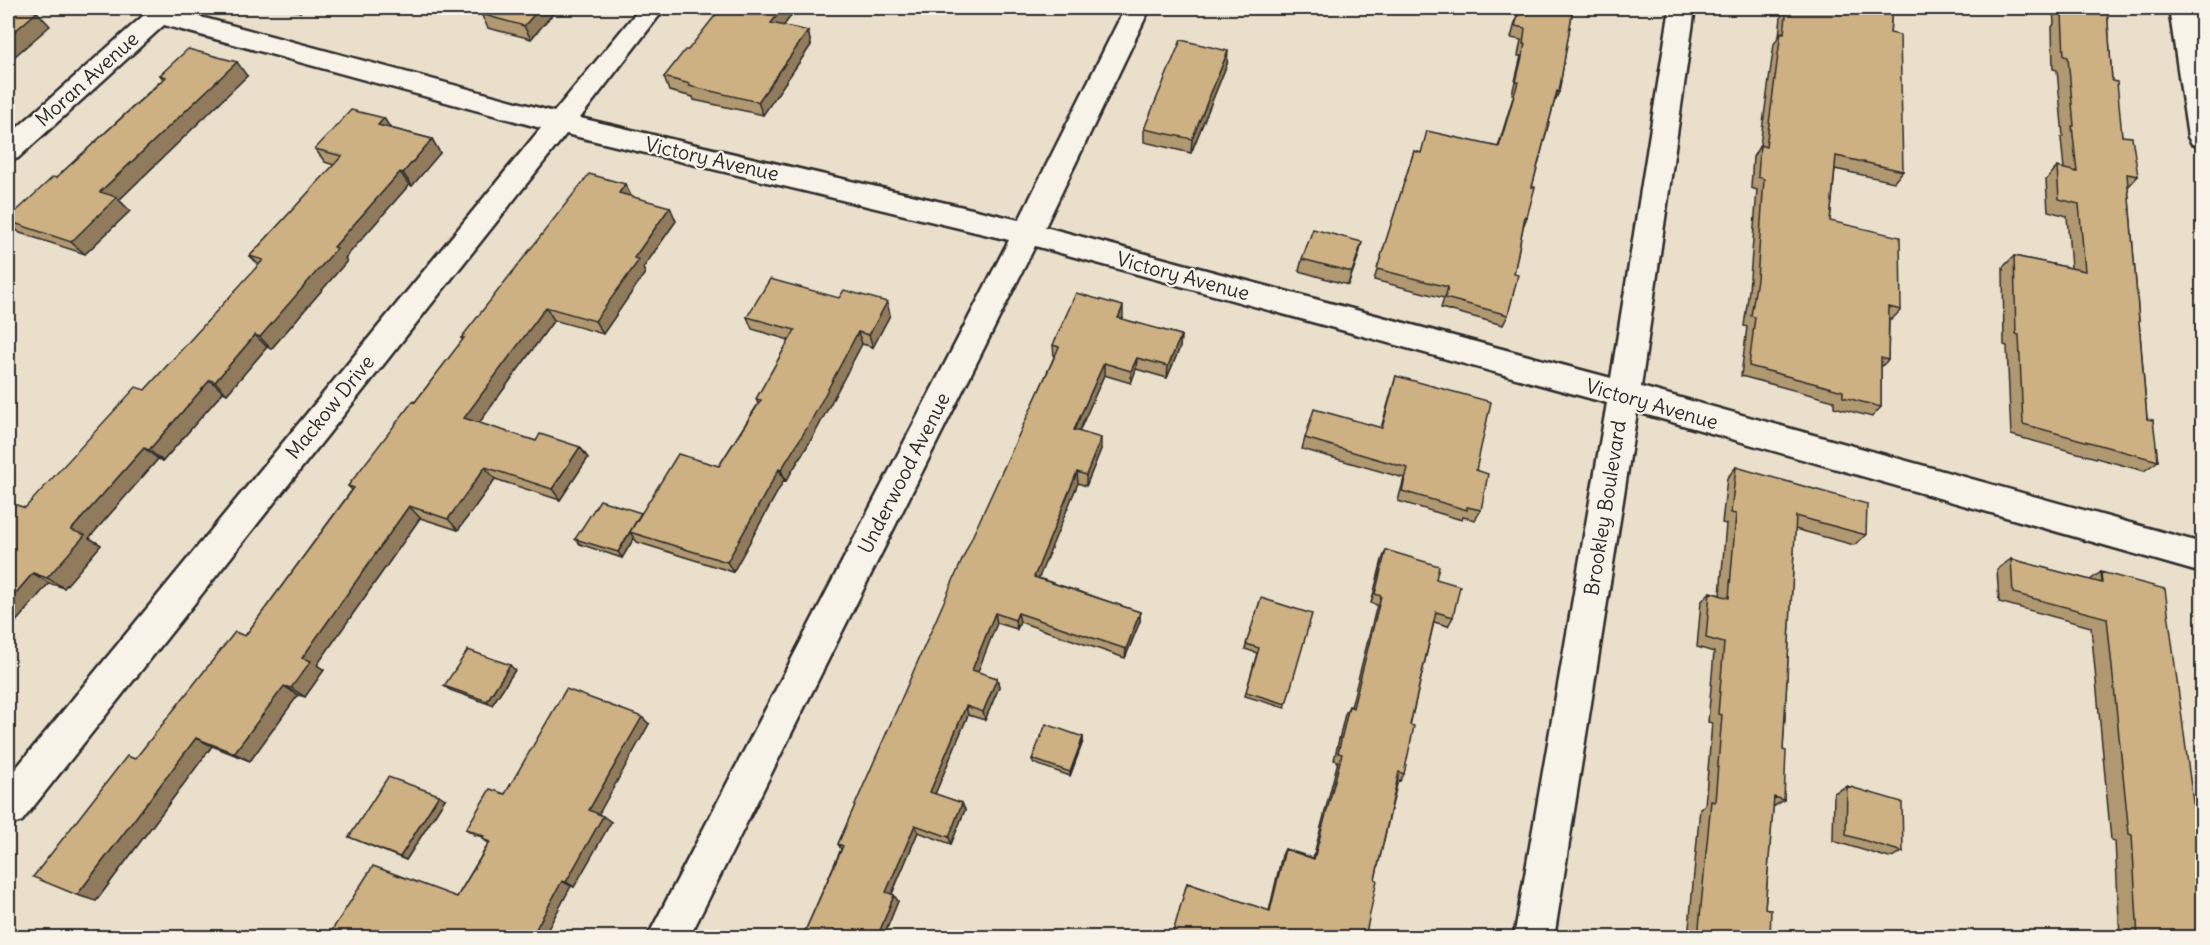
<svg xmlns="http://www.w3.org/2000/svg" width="2210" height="945" viewBox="0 0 2210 945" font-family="Delius,sans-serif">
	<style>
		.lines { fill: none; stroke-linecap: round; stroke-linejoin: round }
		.street-casing { stroke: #2b2b2b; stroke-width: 5 }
		.street { fill: #f7f3e8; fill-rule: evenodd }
		.wall { fill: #b09871; stroke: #2b2b2b; stroke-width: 1.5 }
		.shaded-wall { fill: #907c5c; stroke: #2b2b2b; stroke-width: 1.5 }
		.building { fill: #cdb183; stroke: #2b2b2b; stroke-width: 1.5 }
		.labels { text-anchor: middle; stroke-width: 4.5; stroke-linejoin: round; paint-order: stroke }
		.street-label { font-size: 20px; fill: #2b2b2b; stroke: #f7f3e8 }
	</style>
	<rect width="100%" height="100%" fill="#eadfca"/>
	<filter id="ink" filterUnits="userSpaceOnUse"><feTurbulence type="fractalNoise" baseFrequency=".0167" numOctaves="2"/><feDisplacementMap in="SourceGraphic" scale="12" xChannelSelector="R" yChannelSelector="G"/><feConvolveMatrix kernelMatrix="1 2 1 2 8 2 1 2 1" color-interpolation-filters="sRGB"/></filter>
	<g filter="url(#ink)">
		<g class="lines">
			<!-- street casing -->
			<g class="street-casing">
				<path id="street" d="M152 8H179L178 11 554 112 640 8H665L580 118 1019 220 1125 8H1150L1045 227 1611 378 1670 8H1695L1641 387 2202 543V573L1637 412 1554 938H1514L1607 403 1035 246 689 938H647L1009 240 566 134 22 821 8 826V778L541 128 164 25 18 158 8 161V136Z
					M2169 8H2194L2202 59V147L2192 144 2188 137Z"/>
			</g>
			<!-- street -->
			<use href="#street" class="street"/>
		</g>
		<!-- wall -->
		<path class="wall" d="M284 8H304L300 12Z
			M487 8H558L531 39 488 28 481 14Z
			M797 8 783 26 808 31 811 45 763 115 694 100 693 97 669 91 664 77 688 50Z
			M1519 8H1573L1559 92 1554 103 1532 187 1527 217 1523 227 1514 274 1508 315 1503 325 1441 308 1444 298 1374 280 1414 151 1421 153 1498 147 1514 94H1512L1521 56H1518L1521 40 1511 38Z
			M1782 8H1892L1890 33 1903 171 1894 182 1835 169 1830 221 1901 310 1891 320H1889L1888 360 1881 367V407L1872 417 1834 407V401L1741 376 1747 327 1744 326 1749 290 1757 190 1751 188 1753 157 1760 145 1774 44 1779 36Z
			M2053 8H2107L2112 81 2122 136 2138 176 2128 187 2147 419 2158 461 2144 471 2011 435 2007 346 2004 345 2003 267 2014 256 2071 268 2067 216 2048 211 2046 180 2057 167 2064 169 2061 138 2063 136 2057 70 2053 69 2052 27 2054 24Z
			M1227 64 1191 153 1144 142V129Z
			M160 75 247 76 119 200 130 211 85 254 20 233 8 222V219L56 178 163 79Z
			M390 128 432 139 440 153 412 186 409 185 345 258 347 261 271 349 267 347 227 394 223 392 163 461 158 459 89 538 101 545 64 588 49 583 8 631V502L25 508 145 390 259 265 250 256 334 165 325 162 315 149Z
			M631 197 676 221 643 268 645 273 603 334 554 320 479 423 536 441 580 447 588 458 560 500 495 479 458 530 420 518 317 665 324 670 305 697 298 695 250 761 212 746 96 901 135 759 245 636 352 490 348 486 415 402 463 340 461 338Z
			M1362 242 1348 285 1299 271 1302 259Z
			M890 315 873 347 862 344 814 435 786 481 784 480 733 572 637 542 634 538 622 558 580 544 575 539 641 513 719 466 758 404 756 399 789 340 752 329 747 317Z
			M1122 319 1181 335 1180 347 1167 378 1136 369 1131 383 1104 375 1079 431 1101 449 1086 486 1078 483 1038 578 1140 612V621L1125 658 1020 622 1017 629 997 623 977 672 997 678 999 687 985 720 968 715 935 794 962 803 965 810 951 844 918 832 892 894 898 901 883 938H802L841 849 838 844 1054 357 1053 345Z
			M1396 376 1476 470 1481 510 1475 520 1463 517 1462 520 1398 501 1404 478 1302 449 1305 438 1381 428Z
			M1736 467 1866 535 1854 545 1795 529 1783 750 1784 800 1773 807 1765 908 1770 938H1688L1700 808 1705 805 1712 723 1708 722 1714 652 1697 647 1701 602 1710 592 1720 595 1726 524 1722 523 1727 478Z
			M1386 550 1436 579 1453 617 1448 626 1434 622 1410 725 1404 774 1400 781 1398 780 1375 879 1365 938H1172L1187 883 1269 911 1282 855 1285 849 1313 858 1338 761 1334 760 1345 714 1349 706 1351 707 1377 605 1371 603 1382 560Z
			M2011 559 2090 580 2101 572 2202 938H2120L2115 841 2111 840 2091 627 1999 602 1997 569Z
			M1261 598 1286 704 1285 708 1245 696 1257 653 1245 649Z
			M515 670 492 705 450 690 444 686Z
			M649 724 598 814 611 822 574 887 571 886 543 938H327L457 897 489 843 482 839 483 837 475 835 466 829 505 794Z
			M1083 737V741L1070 776 1033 763 1032 759Z
			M1847 786 1903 852 1889 858 1833 841 1834 793Z
			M445 799 406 860 349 837Z"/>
		<!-- shaded-wall -->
		<path class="shaded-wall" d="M297 8H304L300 12Z
			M540 8H558L531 39 524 26Z
			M783 8H797L775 37 771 23Z
			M37 12 50 26 8 62V37Z
			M808 31 811 45 763 115 758 102Z
			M1228 51 1227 64 1191 153 1192 139Z
			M237 62 247 76 119 200 130 211 85 254 71 242 100 192Z
			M384 118 393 132 378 125Z
			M432 139 440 153 412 186 403 173Z
			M400 172 409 185 345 258 347 261 271 349 260 337 334 247Z
			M625 184 632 198 619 193Z
			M670 207 676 221 643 268 645 273 603 334 595 321 634 258Z
			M1362 242 1359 255 1348 285 1352 272Z
			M887 302 890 315 873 347 869 335Z
			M1123 306V318L1118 330V318Z
			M546 307 554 320 474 430 464 418Z
			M858 332 862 344 814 435 786 481 781 470Z
			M255 335 267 347 227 394 215 382Z
			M1181 335 1180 347 1167 378 1168 366Z
			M1137 358 1136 369 1131 383V371Z
			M1104 363V375L1075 441 1074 430Z
			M210 380 223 392 163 461 149 450Z
			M1101 438V449L1086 486V475Z
			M580 447 588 458 560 500 552 489Z
			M144 448 158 459 89 538 101 545 64 588 47 578 71 530Z
			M485 467 495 479 458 530 448 519Z
			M779 469 784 480 733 572 727 562Z
			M1077 472 1078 483 1035 587 1034 577Z
			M409 506 420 518 317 665 324 670 305 697 291 688 302 658Z
			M630 532 634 538 622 558 618 552Z
			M33 573 49 583 8 631V602Z
			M1140 612V621L1125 658 1126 649Z
			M995 613 997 623 975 679 972 670Z
			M1018 613 1020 622 1017 629 1015 620Z
			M510 665 515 670 492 705 487 701Z
			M997 678 999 687 985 720 983 712Z
			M284 686 298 695 250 761 234 753Z
			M966 706 968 715 933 799 930 792Z
			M642 717 649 724 597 817 589 810Z
			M1083 737V741L1070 776V772Z
			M196 738 212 746 96 901 77 895Z
			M439 795 445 799 406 860 400 857Z
			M962 803 965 810 951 844 949 837Z
			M603 816 611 822 574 887 566 882Z
			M915 825 918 832 890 898 886 892Z
			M562 881 571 886 543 938H531Z
			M894 895 898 901 883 938H877Z"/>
		<!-- building -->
		<path class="building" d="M8 8H20L37 12 8 37Z
			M487 8H540L524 26 481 14Z
			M721 8H783L771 23 808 31 758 102 689 86 690 84 664 77 685 50H688Z
			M1520 8H1573L1559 92 1557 91 1532 187H1535L1527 217 1525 216 1514 274 1518 275 1508 315 1445 298 1448 287 1377 269 1414 151 1421 153 1427 131 1499 147 1518 82H1516L1525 44H1523L1525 28 1515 26Z
			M1787 8H1892L1890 33 1900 35 1903 171 1836 156 1830 221 1900 237 1901 310 1889 307 1888 360 1881 358V407L1843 397V391L1749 366 1755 317 1751 316 1757 279 1764 179 1758 177 1760 145 1766 147 1781 32 1784 33Z
			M2064 8H2107L2112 81 2117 82 2122 136 2132 137 2138 176 2127 174 2147 419 2153 420 2158 461 2023 424 2019 335 2016 334 2014 256 2085 271 2079 204 2059 199 2057 167 2077 172 2072 126H2074L2068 57 2064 56 2062 14H2065Z
			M1181 40 1228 51 1192 139 1144 129Z
			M188 49 237 62 100 192 117 197 71 242 8 221V219L53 177 56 178 166 77 160 75Z
			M351 110 384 118 378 125 432 139 403 173 400 172 334 247 337 248 260 337 255 335 215 382 210 380 149 450 144 448 71 530 85 535 47 578 33 573 8 602V502L25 508 136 387 145 390 263 260 250 256 342 156 315 149Z
			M589 174 625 184 619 193 670 207 634 258 639 260 595 321 546 307 464 418 536 441 540 434 580 447 552 489 485 467 448 519 409 506 302 658 311 661 291 688 284 686 234 753 196 738 77 895 33 877 127 756 135 759 235 632 245 636 354 488 348 486 413 401 415 402 464 338H461Z
			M1313 229 1362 242 1352 272 1302 259Z
			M770 279 839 298 844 290 887 302 869 335 858 332 810 423 781 470 779 469 727 562 630 532 678 454 719 466 761 400 756 399 795 330 747 317Z
			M1076 293 1123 306 1118 318 1181 335 1168 366 1137 358 1131 371 1104 363 1074 430 1101 438 1086 475 1077 472 1034 577 1140 612 1126 649 1018 613 1015 620 995 613 972 670 997 678 983 712 966 706 930 792 962 803 949 837 915 825 886 892 894 895 877 938H802L843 846 838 844 973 535 1059 347 1053 345Z
			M1396 376 1491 402 1476 470 1488 474 1481 510 1467 507V510L1402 491 1408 468 1305 438 1314 409 1382 428Z
			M1736 467 1867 504 1866 535 1796 516 1783 750 1786 751 1784 800 1774 797 1765 908 1771 910 1770 938H1698L1711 801 1715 802 1722 715 1718 714 1724 643 1706 638 1710 592 1729 598 1736 514 1731 513Z
			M600 500 641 513 618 552 575 539Z
			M1386 550 1439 566 1436 579 1460 586 1453 617 1436 612 1410 725 1414 726 1404 774 1399 772 1375 879 1377 880 1365 938H1176L1172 936 1187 883 1270 911 1285 849 1314 859 1342 754 1338 753 1349 706 1353 708 1381 596 1375 594Z
			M2011 559 2102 583 2101 572 2165 589 2202 871V938H2138L2132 835 2129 834 2107 618 2013 593Z
			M1261 598 1312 614 1286 704 1246 692 1259 648 1246 644Z
			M468 650 510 665 487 701 444 686Z
			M566 689 642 717 589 810 603 816 566 882 562 881 531 938H327L373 866 457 897 490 842 482 839 484 836 466 829 490 789 505 794Z
			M1046 724 1083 737 1070 772 1032 759Z
			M388 777 439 795 400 857 349 837Z
			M1847 786 1902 802 1903 852 1846 835Z"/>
	</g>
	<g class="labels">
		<!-- street labels -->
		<g class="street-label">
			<text transform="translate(87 79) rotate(-42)" y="7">Moran Avenue</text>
			<text transform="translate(712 159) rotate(13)" y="7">Victory Avenue</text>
			<text transform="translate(1183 276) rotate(15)" y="7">Victory Avenue</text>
			<text transform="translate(1652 404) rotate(16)" y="7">Victory Avenue</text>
			<text transform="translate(330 407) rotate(-51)" y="7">Mackow Drive</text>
			<text transform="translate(904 473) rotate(-63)" y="7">Underwood Avenue</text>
			<text transform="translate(1605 508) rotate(-81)" y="7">Brookley Boulevard</text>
		</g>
	</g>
	<!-- margin -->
	<rect width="2210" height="945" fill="none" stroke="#f7f3e8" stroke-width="30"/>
	<rect x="15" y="15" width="2180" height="915" fill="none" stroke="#2b2b2b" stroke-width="2" filter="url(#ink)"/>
</svg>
